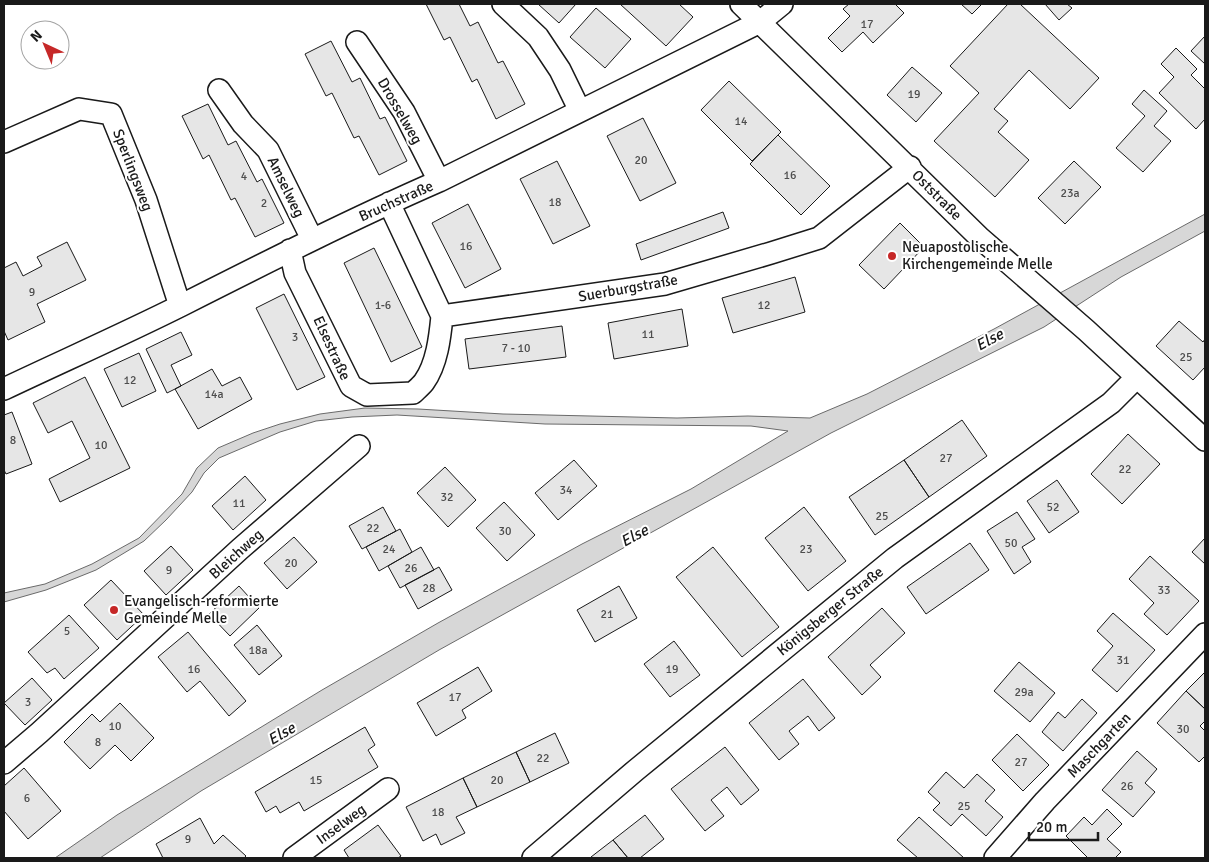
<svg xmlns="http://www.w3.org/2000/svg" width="1209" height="862" viewBox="0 0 1209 862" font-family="Signika,sans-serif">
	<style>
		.water { fill: #d7d7d7; stroke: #6a6a6a }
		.building { fill: #e6e6e6; stroke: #1a1a1a }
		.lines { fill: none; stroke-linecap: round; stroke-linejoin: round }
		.street-casing { stroke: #1a1a1a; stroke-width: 24 }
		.street { stroke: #fff; stroke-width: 21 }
		.poi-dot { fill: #c62828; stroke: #fff; stroke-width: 2 }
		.labels { text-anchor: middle; stroke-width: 4; stroke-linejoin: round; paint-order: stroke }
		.number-label { font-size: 12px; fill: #4d4d4d }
		.street-label { font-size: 15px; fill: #1a1a1a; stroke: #fff }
		.poi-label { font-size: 15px; fill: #1a1a1a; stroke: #fff; text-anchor: start }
		.water-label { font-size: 16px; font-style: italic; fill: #1a1a1a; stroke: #fff }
	</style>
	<rect width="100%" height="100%" fill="#fff"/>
	<!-- water -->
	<path class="water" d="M1205 214V231L1121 277 1044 327 831 433 439 650 201 791 100 858H55L117 815 322 690 438 623 582 544 691 489 788 431 751 426 545 424 397 415 352 417 316 421 280 432 219 458 204 473 192 492 166 520 144 541 96 570 46 590 4 602V593L45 584 92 564 139 538 182 494 197 468 218 448 253 433 280 424 320 414 365 408 418 409 503 414 677 418 748 416 810 418 867 394 994 329Z"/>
	<!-- building -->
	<path class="building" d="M426 4H459L470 26 478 22 498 63 503 61 525 104 496 119 477 79 472 82 450 37 444 40Z
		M538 4H576L559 23Z
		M620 4H679L693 17 666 46Z
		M849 4H895L904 13 873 43 863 32 842 52 828 38 850 16 843 9Z
		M961 4H982L972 14Z
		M1008 4H1020L1099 78 1070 109 1029 70 994 109 1008 121 998 132 1029 160 995 197 934 141 979 93 950 66Z
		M1045 4H1067L1072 8 1059 20Z
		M596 8 631 39 605 68 570 37Z
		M1205 36V64L1191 51Z
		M331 41 352 82 360 78 380 119 385 117 407 161 379 175 359 136 354 138 332 93 326 96 305 54Z
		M1176 48 1197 69 1191 75 1205 89V119L1196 129 1159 93 1174 77 1161 64Z
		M912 67 942 93 916 122 887 95Z
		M729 81 781 132 752 161 701 110Z
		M1144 90 1167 111 1154 126 1171 141 1143 172 1116 148 1145 116 1132 104Z
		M208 104 228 145 236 141 257 182 262 179 284 223 255 237 235 198 231 200 209 155 203 159 182 116Z
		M643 118 676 183 640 201 607 136Z
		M778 135 830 186 801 215 750 164Z
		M557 161 590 226 553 244 520 179Z
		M1074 161 1101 187 1065 224 1038 198Z
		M468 204 501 269 465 288 432 223Z
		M723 212 729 228 641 260 636 244Z
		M900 223 924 247 884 289 859 265Z
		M67 242 86 280 37 304 45 322 8 340 4 331V268L16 262 23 276 42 266 37 257Z
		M374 248 422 347 391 362 344 263Z
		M795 277 805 312 733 333 722 298Z
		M284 294 325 377 297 390 256 308Z
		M682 309 688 346 614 359 608 323Z
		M1179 321 1203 342 1205 339V367L1193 380 1156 346Z
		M562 326 566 357 469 369 465 339Z
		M181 332 192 355 171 365 181 386 167 393 146 349Z
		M139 353 156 391 122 407 104 369Z
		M212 369 222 386 240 377 252 399 198 429 175 389Z
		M85 377 130 468 60 502 49 479 90 458 72 421 48 433 33 403Z
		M12 412 32 464 6 474 4 470V415Z
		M962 420 987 456 929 497 904 460Z
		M1128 434 1160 464 1122 504 1091 474Z
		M574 460 597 486 558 520 535 493Z
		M904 460 929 497 875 535 849 497Z
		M445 467 476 500 448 527 417 493Z
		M245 476 266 500 233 530 212 506Z
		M1057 480 1079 512 1049 533 1027 501Z
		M504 502 535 535 507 561 476 528Z
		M383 507 396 531 362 549 349 526Z
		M804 507 846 561 808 591 765 538Z
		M1017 512 1035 539 1022 547 1031 562 1014 574 987 531Z
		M400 529 412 552 379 571 366 547Z
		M294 537 317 562 287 589 264 563Z
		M1205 538V564L1192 552Z
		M970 543 989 570 926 614 907 587Z
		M171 546 193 570 166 595 144 571Z
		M421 547 434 570 400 588 388 566Z
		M713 547 779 627 742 657 676 577Z
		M1150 556 1199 601 1167 635 1144 614 1154 603 1129 579Z
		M439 567 452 590 418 609 405 585Z
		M111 580 144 615 117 640 84 605Z
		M239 586 259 608 230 636 209 614Z
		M619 586 637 618 595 642 577 610Z
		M882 608 905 633 870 665 881 677 862 695 828 657Z
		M1113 613 1155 650 1117 692 1092 670 1113 646 1097 631Z
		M69 615 99 648 64 679 55 668 47 673 28 652Z
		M257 625 282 656 259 675 234 645Z
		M188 632 246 701 229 716 200 681 187 692 158 657Z
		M674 641 700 675 670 697 644 664Z
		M1019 662 1055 693 1030 722 994 691Z
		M478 667 492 691 462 710 466 718 436 736 417 703Z
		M1205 672V709L1186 691Z
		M32 678 52 700 25 725 4 703Z
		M803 679 835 718 819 731 808 716 789 731 799 744 779 760 749 723Z
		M1186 691 1205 709V721L1200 726 1205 731V756L1199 762 1157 723Z
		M1082 699 1097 713 1063 751 1042 732 1058 712 1065 718Z
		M120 703 154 738 131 761 115 745 90 769 64 742 92 714 100 722Z
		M365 727 375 745 368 750 378 767 304 811 299 802 280 813 276 806 266 812 255 792Z
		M555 733 569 763 530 782 516 752Z
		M1017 734 1049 765 1023 791 992 760Z
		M725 747 759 790 741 805 727 787 711 800 724 816 705 831 671 789Z
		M1137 751 1157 769 1145 783 1155 792 1133 817 1102 790Z
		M516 752 530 782 477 807 463 778Z
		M24 768 61 811 28 839 4 811V786Z
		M946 772 964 788 977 774 995 790 985 801 1003 817 986 836 962 814 951 826 933 810 940 803 928 792Z
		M463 778 477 807 456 817 465 833 441 845 436 834 423 841 406 807Z
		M1107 809 1122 824 1107 839 1121 852 1115 858H1088L1066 836 1084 817 1092 825Z
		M645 815 664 839 640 858H628L613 840Z
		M919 817 964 858H918L897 840Z
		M200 818 214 844 223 835 246 856 244 858H163L156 844Z
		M378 825 401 856 398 858H349L344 850Z
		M613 840 628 858H592L591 857Z"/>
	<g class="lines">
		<!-- street casing -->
		<g class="street-casing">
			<path id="street" d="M503 4 538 37 560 70 580 111
				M741 4 980 238 1086 330 1205 440
				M357 42 404 112 439 181
				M219 90 243 124 268 150 312 239
				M4 142 79 109 111 114 146 200 180 306
				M389 203 442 316 665 284 771 253 819 238 910 167
				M290 250 295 273 351 386 367 395 413 393C416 390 421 386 424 382 437 364 440 337 442 316
				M4 389C63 361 124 334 182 305 267 262 352 219 439 181L760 22 782 4
				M4 763 39 733 240 549 359 446
				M294 858 388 789
				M533 858 636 770 895 558 1111 403 1137 377
				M995 858 1045 801 1205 634"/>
		</g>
		<!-- street -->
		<use href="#street" class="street"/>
	</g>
	<!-- markers -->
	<g class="poi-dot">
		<circle cx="892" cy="256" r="5"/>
		<circle cx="114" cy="610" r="5"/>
	</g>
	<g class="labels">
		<!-- number labels -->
		<g class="number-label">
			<text x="867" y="28">17</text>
			<text x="914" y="98">19</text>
			<text x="741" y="125">14</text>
			<text x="641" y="164">20</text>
			<text x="790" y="179">16</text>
			<text x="244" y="180">4</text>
			<text x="1070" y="197">23a</text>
			<text x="555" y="206">18</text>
			<text x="264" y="207">2</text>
			<text x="466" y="250">16</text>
			<text x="32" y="296">9</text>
			<text x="383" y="309">1-6</text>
			<text x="764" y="309">12</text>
			<text x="648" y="338">11</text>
			<text x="295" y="341">3</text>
			<text x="516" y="352">7 - 10</text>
			<text x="1186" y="361">25</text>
			<text x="130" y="384">12</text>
			<text x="214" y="398">14a</text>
			<text x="13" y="444">8</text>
			<text x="101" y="449">10</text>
			<text x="946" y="462">27</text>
			<text x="1125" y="473">22</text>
			<text x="566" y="494">34</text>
			<text x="447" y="501">32</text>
			<text x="239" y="507">11</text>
			<text x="1053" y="511">52</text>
			<text x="882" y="520">25</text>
			<text x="373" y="532">22</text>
			<text x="505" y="535">30</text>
			<text x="1011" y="547">50</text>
			<text x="389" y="553">24</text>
			<text x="806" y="553">23</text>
			<text x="291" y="567">20</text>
			<text x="411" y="572">26</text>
			<text x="169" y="574">9</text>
			<text x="429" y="592">28</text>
			<text x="1164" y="594">33</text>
			<text x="607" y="618">21</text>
			<text x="67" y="635">5</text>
			<text x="258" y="654">18a</text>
			<text x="1123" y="664">31</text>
			<text x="194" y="673">16</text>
			<text x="672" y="673">19</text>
			<text x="1024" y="696">29a</text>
			<text x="455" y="701">17</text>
			<text x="28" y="706">3</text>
			<text x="115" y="730">10</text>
			<text x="1183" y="733">30</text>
			<text x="98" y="746">8</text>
			<text x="543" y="762">22</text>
			<text x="1021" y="766">27</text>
			<text x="316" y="784">15</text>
			<text x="497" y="784">20</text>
			<text x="1127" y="790">26</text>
			<text x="27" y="802">6</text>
			<text x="964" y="810">25</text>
			<text x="438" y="816">18</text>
			<text x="188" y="843">9</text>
		</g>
		<!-- street labels -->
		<g class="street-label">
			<text transform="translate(400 111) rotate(60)" y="5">Drosselweg</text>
			<text transform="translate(133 170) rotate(69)" y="5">Sperlingsweg</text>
			<text transform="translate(286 187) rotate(64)" y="5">Amselweg</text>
			<text transform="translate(937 195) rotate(45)" y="5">Oststraße</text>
			<text transform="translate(396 201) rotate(-24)" y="5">Bruchstraße</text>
			<text transform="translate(628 288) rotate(-10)" y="5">Suerburgstraße</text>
			<text transform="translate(332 348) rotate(65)" y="5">Elsestraße</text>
			<text transform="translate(236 554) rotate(-42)" y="5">Bleichweg</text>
			<text transform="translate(830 611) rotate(-39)" y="5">Königsberger Straße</text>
			<text transform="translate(1099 745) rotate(-46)" y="5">Maschgarten</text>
			<text transform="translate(341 824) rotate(-36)" y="5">Inselweg</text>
		</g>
		<!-- poi labels -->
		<g class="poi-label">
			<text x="902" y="252">Neuapostolische<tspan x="902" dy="17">Kirchengemeinde Melle</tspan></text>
			<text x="124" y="606">Evangelisch-reformierte<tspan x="124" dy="17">Gemeinde Melle</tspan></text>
		</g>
		<!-- water labels -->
		<g class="water-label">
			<text transform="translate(989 339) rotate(-29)" y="6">Else</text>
			<text transform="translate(634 535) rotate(-29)" y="6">Else</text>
			<text transform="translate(281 733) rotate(-30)" y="6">Else</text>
		</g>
	</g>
	<!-- border -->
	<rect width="1209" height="862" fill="none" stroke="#1a1a1a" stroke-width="10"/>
	<!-- north arrow -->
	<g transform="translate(45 45) rotate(316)"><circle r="24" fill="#ffffff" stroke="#a3a3a3"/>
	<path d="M0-4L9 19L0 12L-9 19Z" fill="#c62828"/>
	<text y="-8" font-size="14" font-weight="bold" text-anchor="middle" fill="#1a1a1a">N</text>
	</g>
	<!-- scale -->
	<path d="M1029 832v8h69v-8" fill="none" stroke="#1a1a1a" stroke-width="2.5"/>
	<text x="1036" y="832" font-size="15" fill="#1a1a1a" stroke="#ffffff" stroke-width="4" paint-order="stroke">20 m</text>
</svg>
